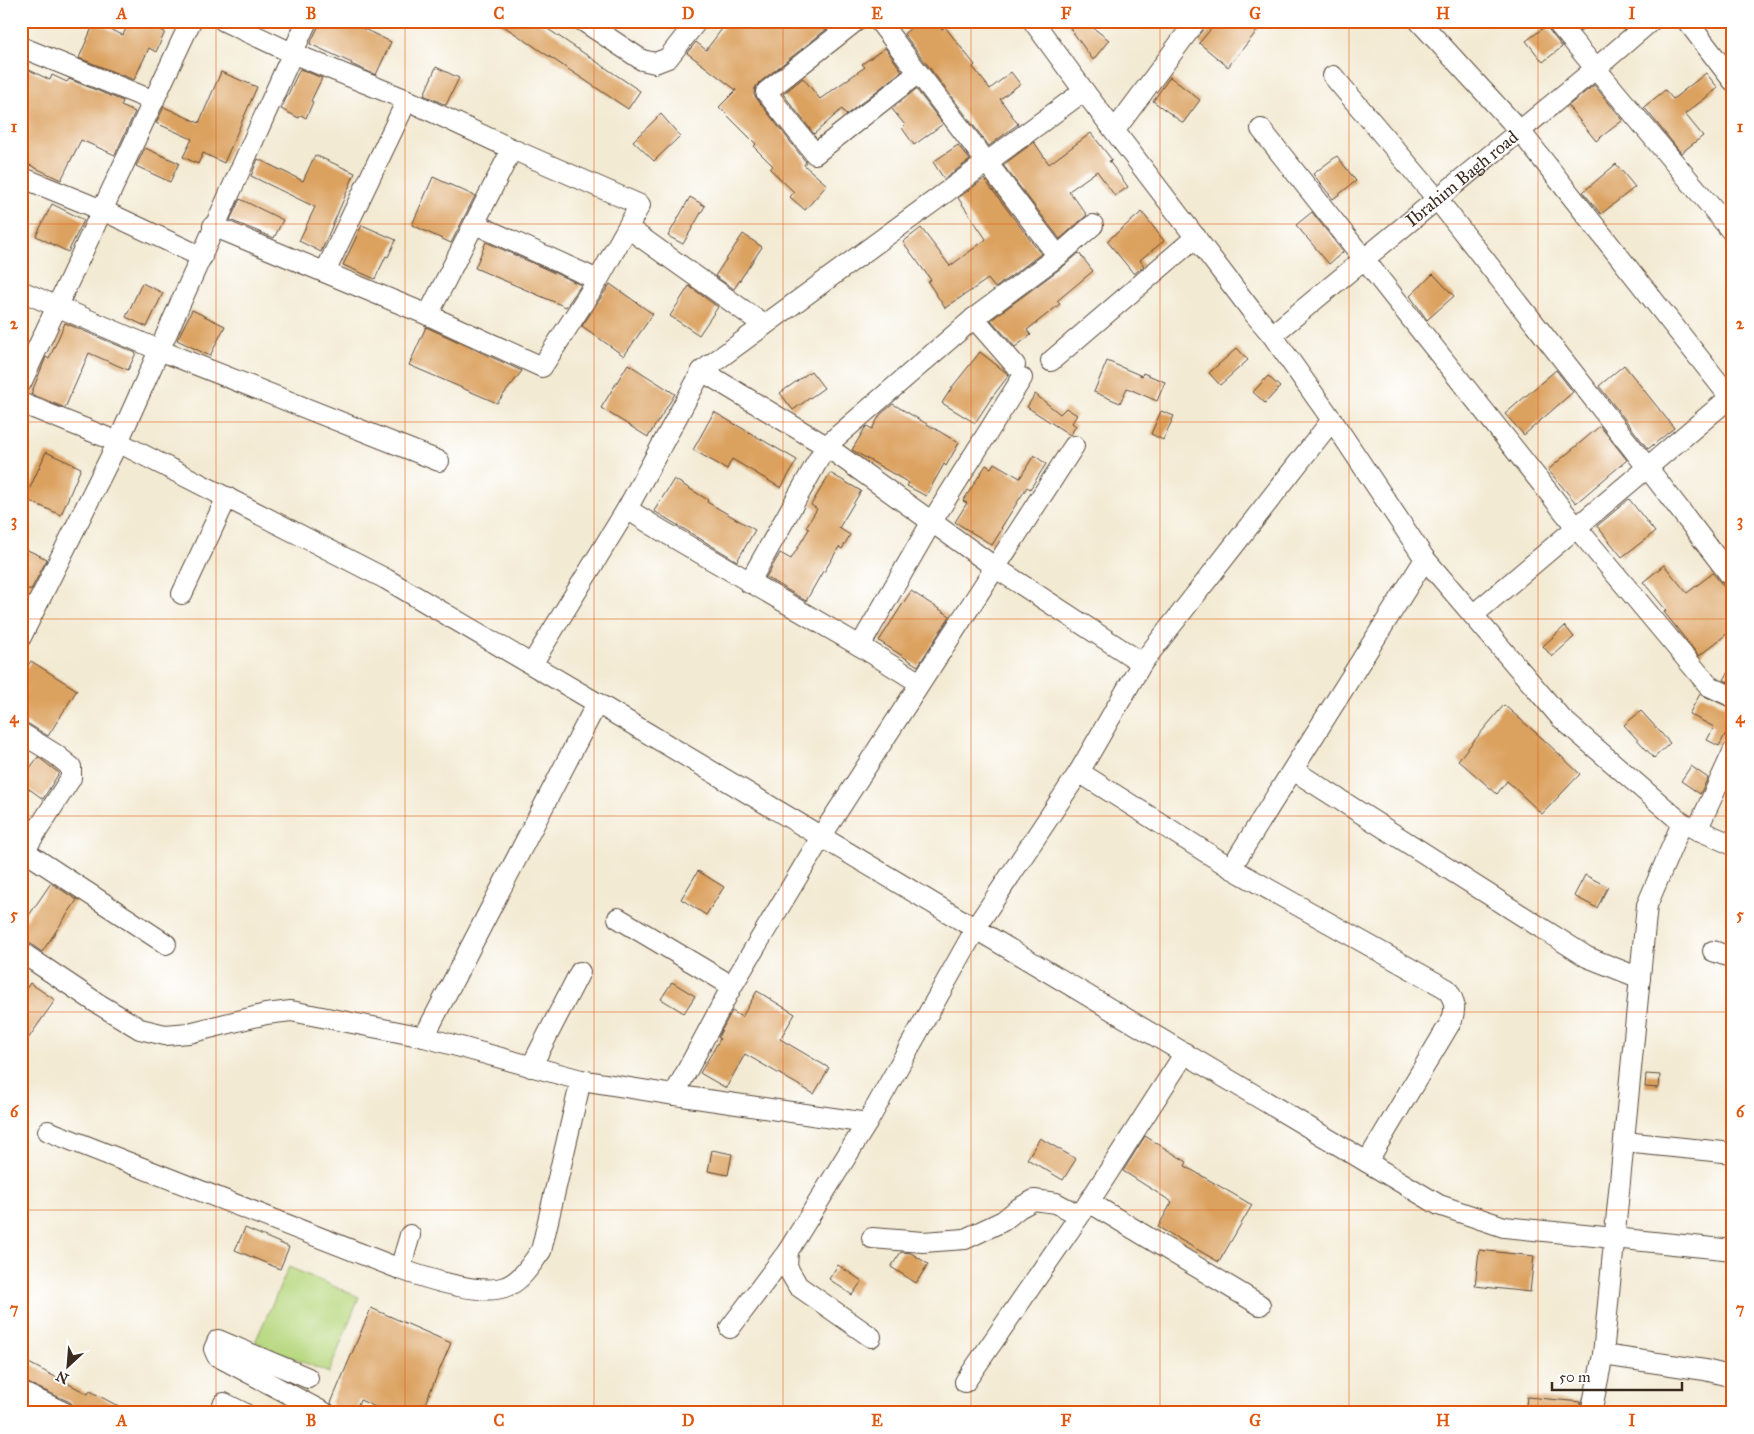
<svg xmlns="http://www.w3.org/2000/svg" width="1754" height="1434" viewBox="0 0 1754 1434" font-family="'IM FELL Great Primer',serif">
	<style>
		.green { fill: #b7d87f; stroke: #79814e }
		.building { fill: #dba15e }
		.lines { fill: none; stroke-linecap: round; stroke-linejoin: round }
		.minor-casing { stroke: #574739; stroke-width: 22 }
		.minor { stroke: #fff; stroke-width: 20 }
		.grid { fill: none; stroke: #df570d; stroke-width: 1; stroke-opacity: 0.55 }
		.labels { text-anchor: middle; stroke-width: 4; stroke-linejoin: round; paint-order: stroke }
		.street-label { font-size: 18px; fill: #3b2a1e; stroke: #fff }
		.neatline { fill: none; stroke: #df570d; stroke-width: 2 }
		.grid-label { font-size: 16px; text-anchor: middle; font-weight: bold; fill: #df570d }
	</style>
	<rect width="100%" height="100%" fill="#fff"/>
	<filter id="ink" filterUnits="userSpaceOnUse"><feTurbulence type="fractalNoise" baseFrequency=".02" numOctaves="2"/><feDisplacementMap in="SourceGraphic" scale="10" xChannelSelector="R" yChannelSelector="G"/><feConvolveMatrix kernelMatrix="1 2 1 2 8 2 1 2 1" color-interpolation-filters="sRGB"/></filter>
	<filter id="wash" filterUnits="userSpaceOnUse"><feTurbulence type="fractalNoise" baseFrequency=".0096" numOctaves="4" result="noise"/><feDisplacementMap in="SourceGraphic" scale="20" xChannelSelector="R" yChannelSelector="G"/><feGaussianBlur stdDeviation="1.12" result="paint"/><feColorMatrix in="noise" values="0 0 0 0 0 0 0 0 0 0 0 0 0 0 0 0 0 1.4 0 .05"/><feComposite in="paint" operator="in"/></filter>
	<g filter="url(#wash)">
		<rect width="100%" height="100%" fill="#f3ead3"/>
		<!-- green -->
		<path class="green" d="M289 1267 359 1297 329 1373 255 1342Z"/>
		<g id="blocks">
			<!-- building -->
			<path class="building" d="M129 21H141L165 32 156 52 149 48 134 80 79 58 94 23 123 35Z
				M321 21H360L358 26 391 42 376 75 351 64 352 63 310 44Z
				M496 21H536L640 91 628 109Z
				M728 21H837L759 83 755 88 754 94 757 99 806 162 804 165 827 185 805 210 790 197 794 192 770 169 773 166 754 147 756 144 719 107 736 90 687 53 696 42 706 50Z
				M918 21H936L942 29 945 27 975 65 973 67 990 89 1011 72 1020 84 1000 99 1018 124 989 146 904 34Z
				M1065 21H1084L1109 40 1093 60Z
				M1218 21H1265L1228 67 1199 43Z
				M1572 21H1593L1580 32Z
				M1546 26 1562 47 1543 62 1526 41Z
				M885 48 902 71 846 115 842 109 814 134 783 94 803 78 820 99 865 67 862 64Z
				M21 66 50 80 52 75 67 82 69 79 123 101 121 106 135 112 115 155 81 140 61 180 21 161Z
				M436 67 459 78 446 105 424 95Z
				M300 69 322 78 311 101 313 102 306 118 301 115 299 118 281 109Z
				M221 72 257 87 224 163 203 153 198 164 183 157 192 139 156 123 164 107 199 123Z
				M1706 73 1718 88 1685 114 1703 136 1681 153 1644 107 1665 90 1673 99Z
				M1170 77 1200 100 1183 123 1153 101Z
				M1594 85 1623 120 1596 141 1568 106Z
				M916 89 943 124 914 145 902 128 905 125 892 109Z
				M661 114 680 136 654 161 633 141Z
				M1091 133 1112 160 1109 161 1128 187 1115 196 1097 171 1069 191 1087 215 1060 239 1003 165 1034 142 1049 164Z
				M958 145 970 160 944 179 933 162Z
				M145 148 179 163 170 182 136 166Z
				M315 155 355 173 321 252 299 241 315 207 251 176 258 159 303 181Z
				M1337 156 1356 181 1333 199 1313 174Z
				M1616 164 1635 187 1601 214 1583 192Z
				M433 177 475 196 451 243 412 225Z
				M984 179 1041 254 995 288 988 279 945 308 928 282 931 280 903 242 921 228 950 266 984 241 986 239 958 198Z
				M690 197 705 206 683 244 668 236Z
				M240 199 283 220 274 238 230 220Z
				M52 204 84 220 68 252 36 236Z
				M1142 212 1164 241 1140 260 1144 266 1134 274 1107 241Z
				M1312 212 1343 252 1329 264 1296 225Z
				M362 225 396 240 388 257 386 256 375 279 343 265Z
				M743 234 762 247 734 289 715 276Z
				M486 242 581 285 566 307 475 268Z
				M1079 253 1093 271 1057 301 1060 304 1027 330 1031 335 1015 347 991 320 1065 265Z
				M1433 274 1454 296 1427 320 1410 296Z
				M142 283 163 293 147 327 126 317Z
				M610 284 653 314 624 356 582 326Z
				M689 286 718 307 699 335 670 316Z
				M192 310 225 326 210 356 177 340Z
				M65 323 136 353 128 370 89 353 65 408 31 394 46 357 49 359Z
				M426 327 522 371 497 403 409 365Z
				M1237 348 1248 360 1220 385 1209 373Z
				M980 352 1009 375 990 400 975 423 942 403 953 386Z
				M1107 361 1142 376 1143 373 1165 382 1157 401 1127 388 1120 403 1094 392Z
				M628 364 675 394 648 437 601 408Z
				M1624 365 1674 428 1648 449 1599 386Z
				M1556 370 1573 392 1524 435 1505 414Z
				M811 371 824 388 793 410 780 393Z
				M1268 376 1280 387 1265 403 1253 392Z
				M1035 394 1060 414 1066 408 1077 415 1072 423 1076 426 1070 435 1027 407Z
				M893 404 959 443 946 466 944 464 926 496 907 486 909 483 852 450 865 428 867 426 872 429 880 415Z
				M1161 411 1174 416 1163 440 1151 434Z
				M714 412 797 460 781 488 732 459 727 469 693 450Z
				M1600 426 1627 460 1576 503 1548 470Z
				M46 452 81 468 61 515 25 499Z
				M1034 455 1046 464 1030 489 1027 487 1001 528 1002 529 992 545 955 522 967 503 963 501 986 465 991 468 994 463 1020 478Z
				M830 473 861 491 839 528 850 535 842 549 839 547 824 572 823 571 806 601 766 577 780 553 791 559 809 529 806 527 817 509 811 505Z
				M674 479 708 500 707 502 755 530 737 561 654 511Z
				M1629 499 1655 532 1622 557 1597 526Z
				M21 547 47 559 31 590 21 586Z
				M1664 565 1687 593 1713 573 1724 587 1733 591V629L1699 656 1664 612 1666 610 1643 582Z
				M911 591 950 616 918 666 879 641Z
				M1565 626 1574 637 1552 657 1543 646Z
				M31 661 77 690 48 736 27 723 21 721V676Z
				M1733 664V684L1724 680Z
				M1700 694 1733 709V720L1719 746 1707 740 1714 727 1689 714Z
				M1504 705 1543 739 1580 774 1542 814 1507 781 1497 794 1458 760Z
				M1641 711 1670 743 1654 758 1624 725Z
				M38 757 59 773 43 799 21 783V780Z
				M1691 766 1708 778 1700 794 1681 781Z
				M698 871 724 887 706 915 681 899Z
				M1585 875 1608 887 1597 908 1574 896Z
				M51 883 77 900 42 952 28 942 21 940V927Z
				M672 982 695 996 684 1013 661 999Z
				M30 983 55 1000 21 1049V996Z
				M757 991 795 1014 780 1039 829 1068 814 1094 745 1054 726 1088 700 1073 720 1039 718 1037 732 1011 742 1017Z
				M1646 1074 1660 1075 1659 1088 1645 1087Z
				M1145 1136 1187 1162 1185 1166 1252 1205 1219 1262 1158 1227 1172 1202 1123 1171Z
				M1040 1138 1076 1159 1063 1180 1027 1159Z
				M712 1150 732 1154 728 1175 708 1171Z
				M245 1228 289 1247 280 1269 235 1250Z
				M1479 1250 1534 1256 1530 1292 1475 1286Z
				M901 1252 911 1253 928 1264 916 1283 891 1267Z
				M838 1265 862 1281 852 1295 829 1279Z
				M371 1308 451 1343 421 1413H389L360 1400 354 1413H345L336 1409 331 1403Z
				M21 1359 88 1394 90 1391 131 1413H77L75 1407 70 1402 21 1380Z
				M1527 1397 1581 1402 1579 1413H1525Z"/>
		</g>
	</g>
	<g filter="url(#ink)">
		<use href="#blocks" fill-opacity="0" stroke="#574739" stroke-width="1"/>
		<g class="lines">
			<!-- minor casing -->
			<g class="minor-casing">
				<g id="minor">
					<path d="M583 21 642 60 655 63 668 58 697 21"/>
					<path d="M856 21 766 92 815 154 918 73"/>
					<path d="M879 21 1058 256"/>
					<path d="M1033 21 1084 91 1251 310 1272 335 1332 420 1425 559 1561 718 1682 823 1733 845"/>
					<path d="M1419 21 1520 131 1733 401"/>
					<path d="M1556 21 1733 233"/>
					<path d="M1687 21 1733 81"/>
					<path d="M21 47 154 101"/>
					<path d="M1333 76 1437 199 1647 467 1733 579"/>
					<path d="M1261 129 1576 527 1709 686 1733 697"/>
					<path d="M1115 130 1196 21"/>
					<path d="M21 177 102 210 202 257"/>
					<path d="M475 224 598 280"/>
					<path d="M213 226 428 315 542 367 598 280 640 205 512 149 407 100 292 53 224 21"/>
					<path d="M628 228 764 325"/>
					<path d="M325 272 407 100"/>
					<path d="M21 291 159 350 439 461"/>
					<path d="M428 315 512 149"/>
					<path d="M974 318 1015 365"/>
					<path id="s1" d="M1272 335 1595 69 1651 21"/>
					<path d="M1051 361 1196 237"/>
					<path d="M702 371 826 446 996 568 1142 663"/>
					<path d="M21 383 191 21"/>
					<path d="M21 403 118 442 386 579 597 703 1439 1205 1504 1227 1733 1250"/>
					<path d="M749 583 826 446 974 318 1058 256 1093 225"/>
					<path d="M182 594 227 497"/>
					<path d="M1473 615 1733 395"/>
					<path d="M21 637 118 442 307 21"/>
					<path d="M860 646 931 523 1022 378"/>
					<path d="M532 664 627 509"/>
					<path d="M920 683 860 646 659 529 627 509 702 371 1084 91"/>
					<path d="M21 733 55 754 71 767V778L24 851"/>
					<path d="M1293 770 1587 957 1640 978"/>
					<path d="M1079 772 1231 868"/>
					<path d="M1697 830 1733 752"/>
					<path d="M21 849 166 944"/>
					<path d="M618 918 732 986"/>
					<path d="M1713 951 1733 958"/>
					<path d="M21 952 97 1003 140 1029 165 1035 189 1033 266 1014 291 1011 424 1037 581 1080 674 1095 867 1123"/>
					<path d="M424 1037 597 703"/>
					<path d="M531 1067 580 972"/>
					<path d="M674 1095 732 986 826 829 1074 446"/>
					<path d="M48 1131 400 1269C425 1278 480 1296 505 1287 521 1282 531 1264 541 1251L581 1080"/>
					<path d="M1624 1142 1733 1153"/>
					<path d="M1367 1162 1452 1020C1456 1007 1455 1001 1447 989L1231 868 1425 559"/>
					<path d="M1089 1202 1260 1305"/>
					<path d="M872 1238 923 1242 965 1239 1003 1221 1019 1208 1034 1200 1056 1203 1079 1215"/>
					<path d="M400 1269 410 1235"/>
					<path d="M730 1328 788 1251"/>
					<path d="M871 1337 798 1286 787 1267 788 1251 867 1123 980 921 1079 772 1142 663 1332 420"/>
					<path d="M1603 1355 1705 1370 1733 1377"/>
					<path d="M308 1378 218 1340 214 1349 217 1356 325 1413"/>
					<path d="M965 1382 1089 1202 1185 1053"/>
					<path d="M21 1392 65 1413"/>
					<path d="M219 1413 224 1403 244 1413"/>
					<path d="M1591 1413 1603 1355 1647 905 1682 823"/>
				</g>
			</g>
			<!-- minor -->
			<use href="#minor" class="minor"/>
		</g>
	</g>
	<!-- grid -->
	<path class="grid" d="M216 21V1413M405 21V1413M594 21V1413M783 21V1413M971 21V1413M1160 21V1413M1349 21V1413M1538 21V1413M21 224H1733M21 422H1733M21 619H1733M21 816H1733M21 1012H1733M21 1210H1733"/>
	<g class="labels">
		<!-- street labels -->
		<g class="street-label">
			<text dy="6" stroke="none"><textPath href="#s1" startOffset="246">Ibrahim Bagh road</textPath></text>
		</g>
	</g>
	<!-- margin -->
	<rect width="1754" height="1434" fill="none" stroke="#fff" stroke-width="55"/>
	<!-- north arrow -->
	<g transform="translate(68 1366) rotate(206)" stroke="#ffffff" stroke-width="4" paint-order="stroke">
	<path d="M0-4L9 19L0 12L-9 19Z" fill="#3b2a1e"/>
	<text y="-8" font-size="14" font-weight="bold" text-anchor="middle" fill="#3b2a1e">N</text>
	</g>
	<!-- scale -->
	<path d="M1552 1382v8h130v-8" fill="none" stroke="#3b2a1e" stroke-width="2.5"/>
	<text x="1559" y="1382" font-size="15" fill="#3b2a1e" stroke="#ffffff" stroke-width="4" paint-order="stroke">50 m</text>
	<rect x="28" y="28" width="1698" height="1378" class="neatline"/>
	<g class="grid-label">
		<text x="122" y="19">A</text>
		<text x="311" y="19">B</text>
		<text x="499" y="19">C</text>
		<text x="688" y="19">D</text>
		<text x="877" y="19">E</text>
		<text x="1066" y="19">F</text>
		<text x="1255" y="19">G</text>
		<text x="1443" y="19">H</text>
		<text x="1632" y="19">I</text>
		<text x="14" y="132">1</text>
		<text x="1740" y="132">1</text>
		<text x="14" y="329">2</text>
		<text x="1740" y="329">2</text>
		<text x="14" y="526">3</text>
		<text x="1740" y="526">3</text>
		<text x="14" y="723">4</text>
		<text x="1740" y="723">4</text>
		<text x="14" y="920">5</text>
		<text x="1740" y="920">5</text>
		<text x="14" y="1117">6</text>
		<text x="1740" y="1117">6</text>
		<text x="14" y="1314">7</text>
		<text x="1740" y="1314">7</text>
		<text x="122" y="1426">A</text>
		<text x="311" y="1426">B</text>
		<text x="499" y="1426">C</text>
		<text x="688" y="1426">D</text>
		<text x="877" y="1426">E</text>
		<text x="1066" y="1426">F</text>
		<text x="1255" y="1426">G</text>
		<text x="1443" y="1426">H</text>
		<text x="1632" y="1426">I</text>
	</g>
</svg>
